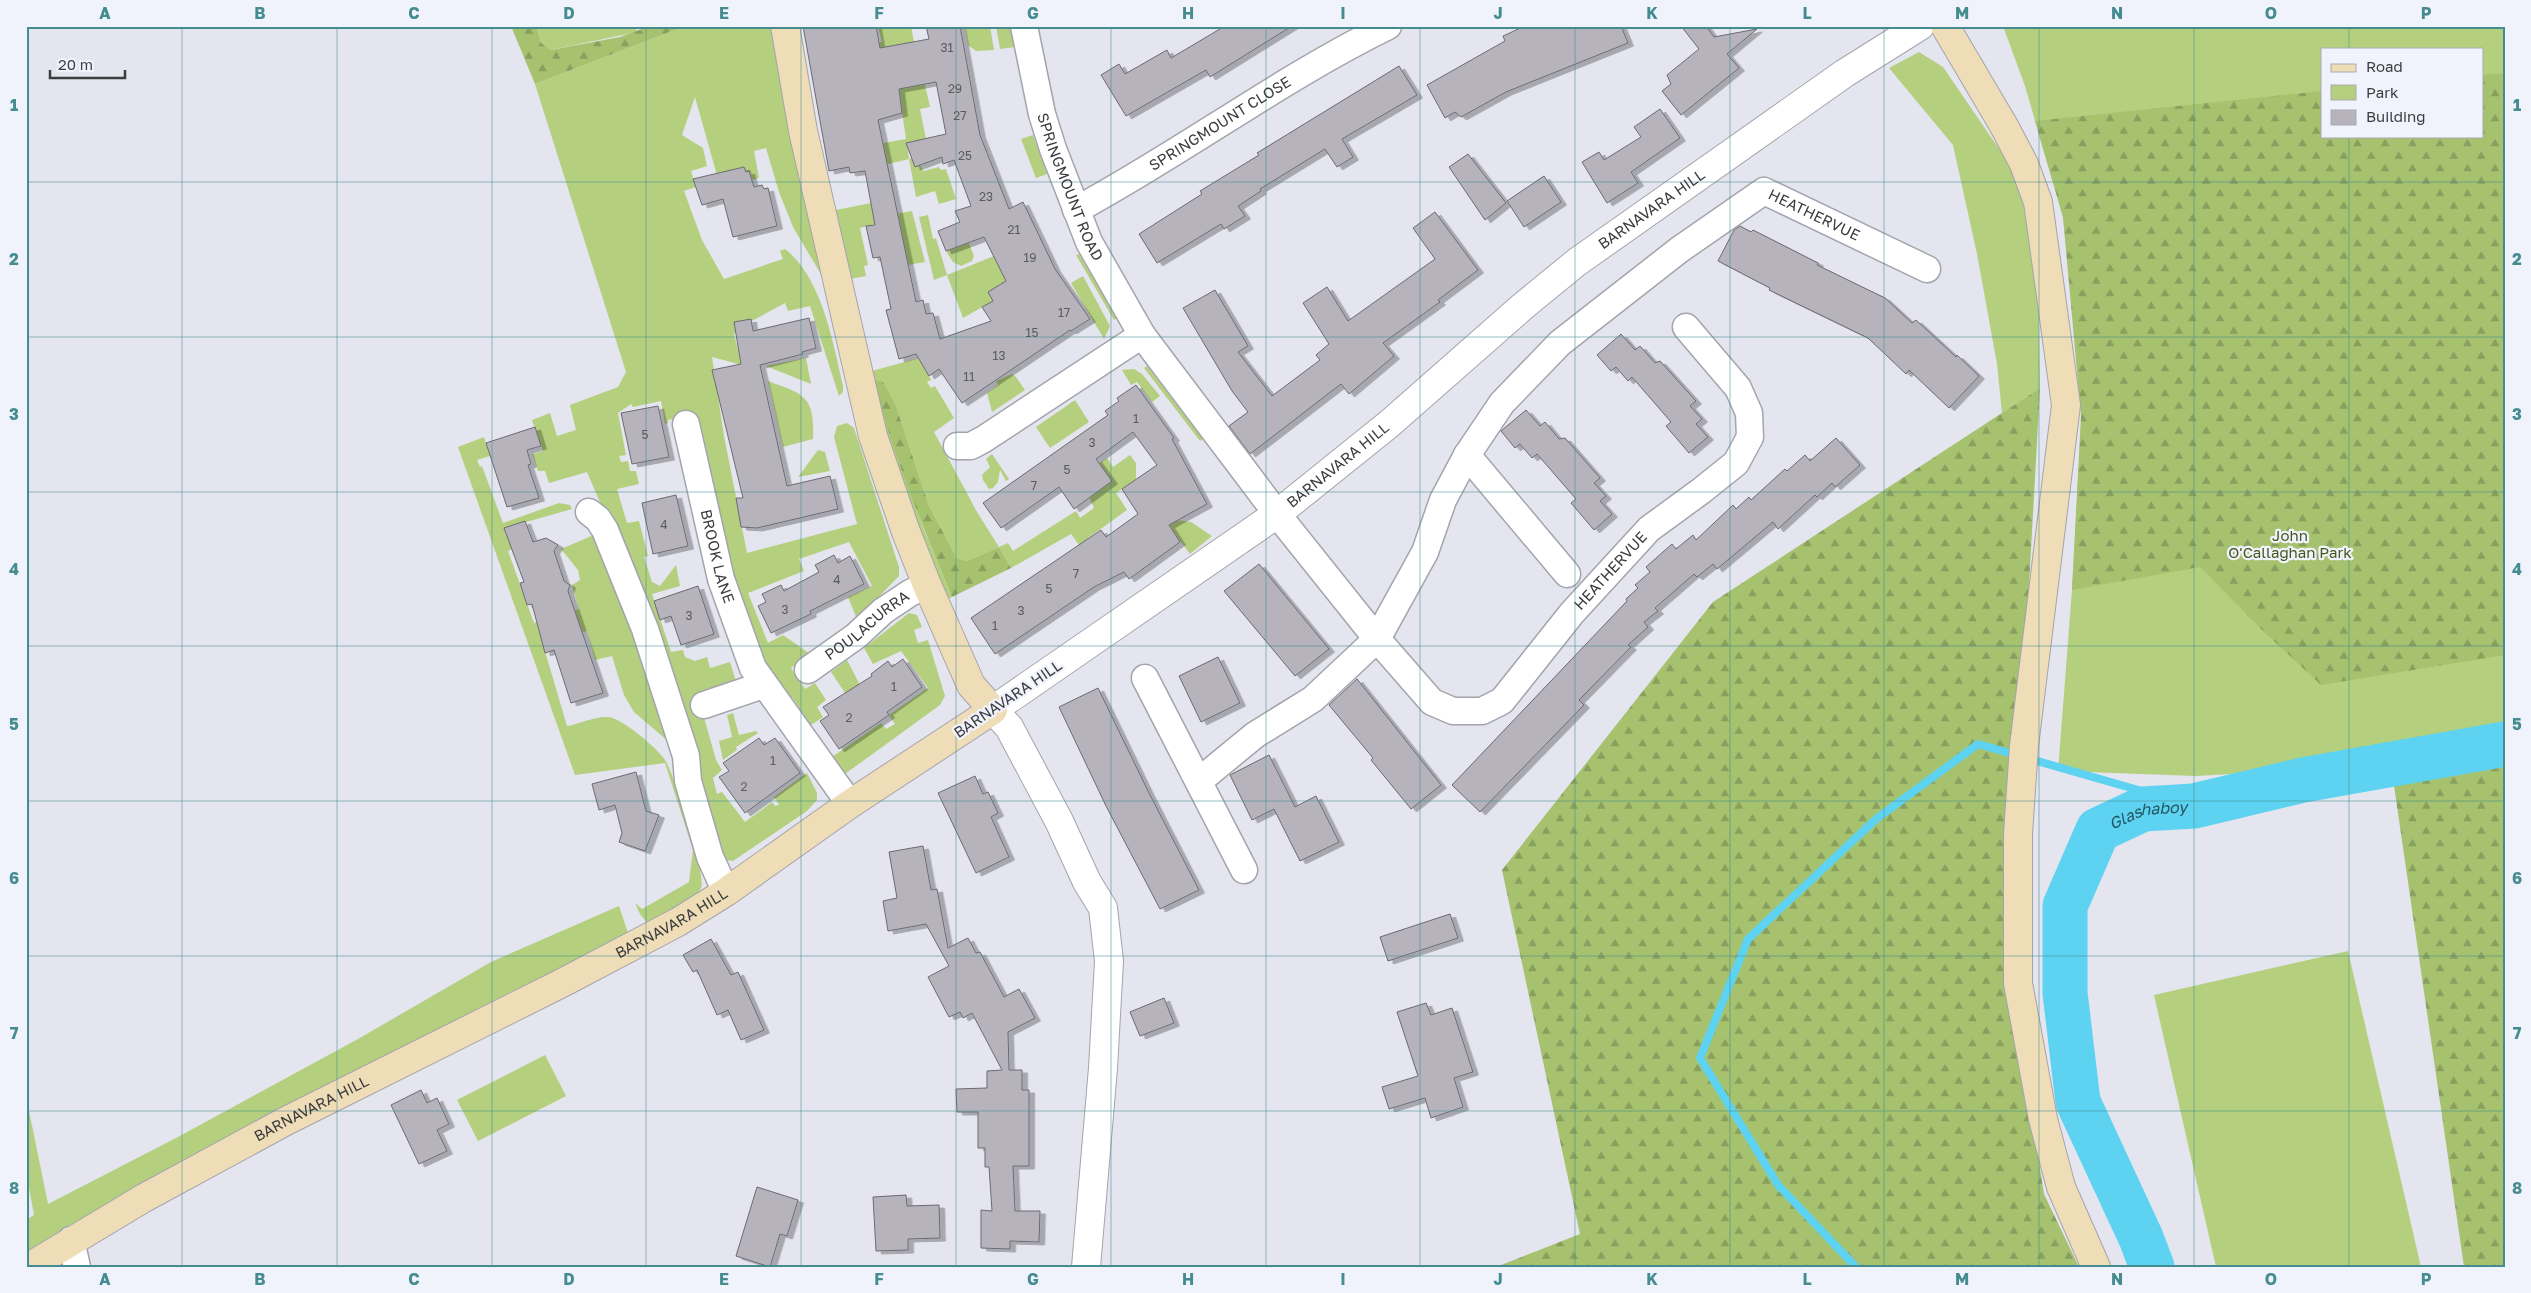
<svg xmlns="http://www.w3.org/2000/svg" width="2531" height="1293" viewBox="0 0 2531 1293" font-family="'Golos Text',sans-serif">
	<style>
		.green { fill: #b4d07e; fill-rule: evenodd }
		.forest { fill: url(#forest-firs) }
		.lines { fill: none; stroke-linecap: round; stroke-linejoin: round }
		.stream { stroke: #5dd3f1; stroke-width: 8 }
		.river { stroke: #5dd3f1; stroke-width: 45 }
		.building { fill: #b6b3bc; stroke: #6c6a71; fill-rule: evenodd; filter: url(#shadow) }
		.minor-casing { stroke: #a3a4ad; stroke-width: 29 }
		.tertiary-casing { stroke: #a3a4ad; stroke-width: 30 }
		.secondary-casing { stroke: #a3a4ad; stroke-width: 30 }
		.minor { stroke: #fff; stroke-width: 26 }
		.tertiary { stroke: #fff; stroke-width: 28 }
		.secondary { stroke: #efddb8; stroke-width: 28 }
		.grid { fill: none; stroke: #448c90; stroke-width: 1; stroke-opacity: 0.55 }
		.labels { text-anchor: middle; stroke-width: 4.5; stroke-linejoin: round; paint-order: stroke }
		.number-label { font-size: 12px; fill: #5a5a5f }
		.street-label { font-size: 15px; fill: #3c3d40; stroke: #f1f3fc }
		.park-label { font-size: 15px; fill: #45571c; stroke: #f1f3fc }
		.water-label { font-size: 16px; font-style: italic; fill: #255764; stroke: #f1f3fc }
		.neatline { fill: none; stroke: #448c90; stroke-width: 2 }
		.grid-label { font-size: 16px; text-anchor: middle; font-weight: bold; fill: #448c90 }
	</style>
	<defs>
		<pattern id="forest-firs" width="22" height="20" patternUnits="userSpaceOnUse" patternTransform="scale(1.25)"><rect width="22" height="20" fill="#a6c26f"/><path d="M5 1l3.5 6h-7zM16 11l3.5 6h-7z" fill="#889f5d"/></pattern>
		<filter id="shadow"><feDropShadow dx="5.5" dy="3" stdDeviation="0" flood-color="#0004"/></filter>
	</defs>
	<rect width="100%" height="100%" fill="#e4e5ee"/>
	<!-- green -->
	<path class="green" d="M536 26H635L637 32 551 50 541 43Z
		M685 26H771L825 281 793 227 779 192 766 148 754 151 759 178 752 180 749 172H746L744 167 733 170 718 179 695 97 682 135 703 148 707 166 691 171 696 187 684 191 702 240 724 279 783 259 780 251 785 249C822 278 833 342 843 386V392L839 396 810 306 788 311 785 303 750 322 734 334 742 365 712 357 724 436 747 553 857 524 834 437 837 426 847 423 854 428 899 567V576L857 619 848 597 872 586 849 542 799 559 804 571 748 593 768 643 783 635 810 654 791 668 805 689 815 683 826 700 817 707 823 717 811 725 792 697 789 699 770 677 731 576 696 414 668 420V423L665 424 661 401 633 407 631 404 618 413 626 455 619 456 621 462 628 461 630 471H636L639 484 617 489 627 523 639 521 648 556 644 557 652 582 660 586 676 565 680 586 652 594 671 652 683 650 685 657 695 661 707 657 710 668 730 662 736 681 693 697 698 716 703 714 716 760 722 770 713 778 717 794 722 792 745 822 772 802 775 806 779 805 774 797 807 773 817 793V800L807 811 733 861 726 860 718 852 609 523 587 472 549 483 545 471H538L532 454 543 451 532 420 550 413 557 436 576 430 570 405 618 387 626 372 535 84Z
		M878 26H911L914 42 913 85H925L930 107 920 109 926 139 907 143 909 159 917 157 923 171 939 167 941 170 946 169 956 199 939 204 935 191 916 197 909 159 876 167 872 145 906 139 899 91 875 43 882 42Z
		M965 26H990L994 50 976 51 968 45Z
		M996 26H1012L1015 47 1000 49Z
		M2003 26H2505V744L2391 765 2196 776 2058 771 2072 590 2082 408 2063 217 2025 86ZM2322 49H2482V136H2322Z
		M1919 52 1943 67 2006 159 2021 191 2029 216 2038 274 2040 388 2002 413 1997 364 1977 254 1953 145 1889 68Z
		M1033 135 1047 174 1036 178 1021 139Z
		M871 203 876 224 860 228 868 265 864 266 866 276 850 279 836 210Z
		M912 211 925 262 908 265 899 220 891 215Z
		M928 215 933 239 936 238 947 275 994 256 1021 281 988 292 993 301 963 318 947 275 934 280 919 217Z
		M965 234 974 256 972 261 961 266 953 262 946 251 957 247 954 238Z
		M1079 254 1117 318 1114 320 1076 255Z
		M1083 276 1110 326 1104 339 1071 283Z
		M806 358 811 384 766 366Z
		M919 358 931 380 927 382 931 388 935 386 954 418 934 432 977 512 999 547 1008 543 1013 551 1076 511 1080 518 1094 508 1083 483 1092 468 1107 458 1113 467 1130 455 1136 463V480L1116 493 1127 510 1088 538 1105 560 1095 567 1071 534 1011 568 999 547 967 561 957 558 929 506 896 406 880 403 923 527 952 597 947 600C915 525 883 452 872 371Z
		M1147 366 1203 439 1200 441 1144 368Z
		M1134 369 1142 374 1160 396 1152 402 1137 382 1131 385 1122 370Z
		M1012 374 1016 377 1025 390 992 412 987 393 998 385 996 381Z
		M768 381C803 394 815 395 813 439L783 447Z
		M1075 400 1089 422 1050 448 1036 427Z
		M484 437 490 456 477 460 480 467 482 466 503 523 559 503 570 505 572 509 505 528 512 549 508 551 534 623 579 609 572 585 580 580 578 570 561 549 594 535 597 537 676 748 634 712 624 695 612 656 595 660 587 631 549 642 542 641 567 726C579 724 595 716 608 717 622 718 657 748 665 760 674 773 707 876 701 888 692 906 665 915 648 924L640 914 635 903 642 909 689 882 693 850 665 763 575 775 458 447Z
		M818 450 825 452 830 471 798 477Z
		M992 454 1009 479 1006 481 1000 470 998 482 993 488 989 489 983 480 982 475 990 467 986 459Z
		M1175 520 1191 522 1212 536 1190 554 1167 523Z
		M909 613 917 615 922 627 914 630 918 643 928 640 945 696 940 705 845 774 832 757 881 723 886 729 895 724 889 715 928 688 901 651 873 664 864 648Z
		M847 660 861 687 847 696 831 672Z
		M733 713 739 735 756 731 758 733 736 747 737 750 723 760 719 741 732 737 727 715Z
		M619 906 629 936 259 1121 63 1229 26 1253V1220L34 1215 26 1172V1096L48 1204 176 1138 358 1039 491 962Z
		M2348 951 2421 1267H2216L2154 995Z
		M545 1055 566 1096 478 1141 457 1100Z"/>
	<!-- forest -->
	<path class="forest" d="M511 26H536L541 43 551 50 620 37 650 26H685L535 84Z
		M2505 73V655L2321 685 2259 627 2200 567 2072 590 2081 416 2063 217 2035 121 2322 91V136H2482V75Z
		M874 380 883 382 896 406 929 506 957 558 967 561 999 547 1011 568 952 597C923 526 892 454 874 380Z
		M2040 388 2019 765 2011 986 2044 1194 2079 1267H1496L1580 1234 1502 870 1713 602Z
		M2505 744V1267H2464L2391 765Z"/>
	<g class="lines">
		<!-- stream -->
		<path class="stream" d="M1856 1267 1778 1185 1700 1058 1748 939 1876 819 1978 744 2194 806"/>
		<!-- river -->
		<path class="river" id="s1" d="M2152 1267 2141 1238 2078 1102 2065 993V906L2098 830 2143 809 2194 806 2303 780 2505 744"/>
	</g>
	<!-- building -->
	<path class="building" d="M803 26H876L880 48 929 39 926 26H960L980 135 1009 209 1023 202 1055 269 1090 319 1071 331 1070 330 962 403 939 369 929 376 916 354 899 359 886 310 891 309 880 257 873 258 866 226 875 225 865 171 850 173 849 167 829 171ZM936 82 946 134 906 143 915 167 942 157 943 164 954 160 971 206 955 211 960 222 938 231 946 251 984 237 1006 281 988 292 993 301 982 307 991 321 940 339 933 313 926 314 923 300 916 302 878 120 902 113 899 89Z
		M1225 26H1292L1210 77 1206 70 1126 116 1101 75 1119 64 1125 74 1167 50 1171 58Z
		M1525 26H1621L1628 43 1506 92 1461 117 1455 112 1445 118 1427 85 1505 41 1503 36Z
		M1681 26H1706L1714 37 1757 29 1727 54 1739 68 1681 115 1662 91 1671 84 1667 75 1699 49Z
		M1399 66 1417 95 1342 139 1353 157 1337 167 1325 149 1260 189 1261 191 1238 206 1245 216 1224 229 1221 224 1157 263 1139 234 1202 194 1200 191 1259 155 1257 153Z
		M1660 109 1680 138 1631 172 1638 183 1607 203 1582 162 1599 152 1604 160 1641 137 1634 127Z
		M1468 154 1506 203 1485 220 1449 167Z
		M744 167 746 172 749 171 754 187 762 185 764 189 768 188 777 226 733 237 723 199 702 205 693 179Z
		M1544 176 1561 202 1524 227 1507 201Z
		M1435 212 1478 270 1438 300 1440 302 1383 343 1394 356 1349 394 1341 384 1250 454 1229 426 1248 412 1232 391 1183 308 1215 290 1248 346 1238 352 1272 396 1320 360 1316 355 1329 344 1303 303 1327 287 1348 321 1435 259 1413 228Z
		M1740 226 1751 232 1753 230 1818 263 1817 265 1885 298 1912 323 1916 320 1956 357 1957 355 1979 376 1949 408 1909 370 1906 374 1868 338 1769 290 1770 288 1718 261 1734 230Z
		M809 318 816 348 802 352 803 354 760 365 787 486 830 476 838 509 757 528 741 527 736 498H743L712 370 741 364 734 322 751 319 753 331Z
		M1621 334 1635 350 1640 346 1655 363 1660 361 1696 401 1690 406 1702 419 1696 424 1708 437 1689 453 1666 426 1671 422 1632 377 1628 381 1616 367 1611 371 1597 355Z
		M1136 385 1174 438 1172 439 1207 504 1169 525 1180 542 1129 579 1124 572 1094 587 995 654 971 618 1101 530 1106 537 1138 514 1122 489 1157 465 1133 432 1096 459 1112 481 1074 509 1059 487 1001 528 983 503 1108 415 1105 411 1119 401 1117 398Z
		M658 406 669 457 632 464 621 413Z
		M1526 410 1540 426 1545 422 1559 439 1565 438 1600 478 1594 483 1606 496 1600 501 1612 514 1594 530 1571 503 1576 499 1537 454 1532 458 1520 444 1515 448 1501 431Z
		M535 427 541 446 527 450 531 464 528 465 539 498 507 507 486 443Z
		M1836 438 1860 465 1835 487 1832 483 1817 497 1815 495 1778 529 1773 522 1717 569 1713 564 1697 577 1694 574 1655 608 1658 611 1644 622 1648 627 1628 645 1631 647 1579 700 1584 705 1480 812 1452 785 1627 601 1626 599 1638 588 1635 585 1650 572 1646 567 1672 544 1676 549 1693 535 1696 540 1733 505 1736 509 1749 497 1751 500 1785 469 1787 471 1805 455 1810 461Z
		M676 495 688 546 653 554 642 503Z
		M525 521 533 542 546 538 558 545 554 551 564 581 570 585 568 591 603 693 571 703 554 650 545 653 532 604 527 605 520 583 524 582 504 528Z
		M834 555 838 563 850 556 864 584 810 611 811 614 771 633 758 606 766 602 762 594 781 585 784 591 819 572 815 565Z
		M1259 564 1329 649 1295 676 1224 591Z
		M698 586 714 634 681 645 671 616 660 620 654 601Z
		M1218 657 1240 703 1201 722 1179 676Z
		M903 659 922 687 887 712 889 715 839 749 820 721 829 715 823 707 872 676 871 674 888 661 892 667Z
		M1357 679 1441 785 1411 809 1371 760 1373 758 1329 705Z
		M1098 688 1149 793 1199 890 1160 909 1106 806 1059 707Z
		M759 738 764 745 775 738 800 773 745 813 719 777 729 771 723 763Z
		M1269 755 1295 807 1316 796 1339 842 1300 861 1274 809 1252 820 1230 775Z
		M636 772 646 811 659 815 645 851 619 842 622 833 615 805 599 810 592 784Z
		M975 776 983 794 988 792 998 813 991 817 1009 857 976 873 938 793Z
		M923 846 931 890 937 889 948 948 968 938 976 953 980 952 1004 997 1019 989 1035 1018 1008 1032 1009 1070H1022V1090H1029V1166H1013L1015 1211H1040L1039 1242 1010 1241V1249L981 1248V1210L992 1211 989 1167H985V1148H978V1112H957L956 1089 987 1088V1071L1002 1070 972 1013 963 1018 960 1012 949 1017 928 977 949 966 926 924 888 931 883 901 897 898 889 852Z
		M1450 914 1458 938 1388 961 1380 937Z
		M711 939 731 975 738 972 764 1030 741 1040 728 1010 717 1015 697 970 693 972 683 955Z
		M1164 998 1174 1023 1140 1036 1130 1012Z
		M1426 1003 1431 1015 1452 1008 1473 1072 1454 1078 1463 1107 1431 1118 1425 1098 1389 1109 1382 1087 1418 1076 1397 1012Z
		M421 1090 427 1103 437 1098 449 1124 437 1130 447 1151 419 1164 391 1105Z
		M757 1187 798 1200 787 1236 780 1234 770 1267 736 1256Z
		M906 1195 907 1206 939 1205 940 1238 908 1239V1250L876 1251 873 1197Z"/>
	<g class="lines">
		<!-- minor casing -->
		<g class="minor-casing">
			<g id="minor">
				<path id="s2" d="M1024 26 1042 114 1053 149 1089 242 1142 335 1277 514 1377 639 1432 702 1453 711H1482L1502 701 1572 613 1649 529 1701 491 1736 463 1750 437 1749 413 1738 388 1686 327"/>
				<path id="s3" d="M1076 210C1182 153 1280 79 1388 26"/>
				<path id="s4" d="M686 424 721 579 753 668 850 804"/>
				<path d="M957 446H971L984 439 1142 335"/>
				<path d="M1467 455 1567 574"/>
				<path d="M589 512 598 519 605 530 645 629 686 756 688 781 710 857 726 892"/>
				<path id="s5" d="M808 670 856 636 883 611 910 593 927 585"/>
				<path d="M1145 678 1244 870"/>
				<path d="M704 705 763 685"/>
				<path id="s6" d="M1199 781 1255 735 1313 699 1377 639 1425 552 1443 500 1467 455 1502 403 1560 343 1679 250 1764 191 1927 269"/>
				<path d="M71 1240 77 1267"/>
			</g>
		</g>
		<!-- tertiary casing -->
		<g class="tertiary-casing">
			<g id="tertiary">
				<path id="s7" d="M1086 1267 1103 1068 1109 961 1103 908 1087 882 1059 821 1009 727 993 710 1277 514 1389 424 1522 307 1577 262 1845 73 1920 26"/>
			</g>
		</g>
		<!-- secondary casing -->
		<g class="secondary-casing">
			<g id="secondary">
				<path d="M1945 26 2004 126 2024 164 2038 202 2066 405 2024 746 2018 834V983L2043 1119 2061 1187 2096 1267"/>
				<path id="s8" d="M29 1267 144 1198 286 1121 562 983 678 922 726 892 850 804 993 710 971 685 927 585 906 532 873 436 803 131 785 26"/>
			</g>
		</g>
		<!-- minor -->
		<use href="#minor" class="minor"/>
		<!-- tertiary -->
		<use href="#tertiary" class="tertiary"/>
		<!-- secondary -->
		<use href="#secondary" class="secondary"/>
	</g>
	<!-- grid -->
	<path class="grid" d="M182 26V1267M337 26V1267M492 26V1267M646 26V1267M801 26V1267M956 26V1267M1111 26V1267M1266 26V1267M1420 26V1267M1575 26V1267M1730 26V1267M1884 26V1267M2039 26V1267M2194 26V1267M2349 26V49M2349 136V1267M26 182H2505M26 337H2505M26 492H2505M26 646H2505M26 801H2505M26 956H2505M26 1111H2505"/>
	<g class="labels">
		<!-- number labels -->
		<g class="number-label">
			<text x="947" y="52">31</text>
			<text x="955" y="93">29</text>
			<text x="960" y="120">27</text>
			<text x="965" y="160">25</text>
			<text x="986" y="201">23</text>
			<text x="1014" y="234">21</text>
			<text x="1030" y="262">19</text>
			<text x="1064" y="317">17</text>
			<text x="1032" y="337">15</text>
			<text x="999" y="360">13</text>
			<text x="969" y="381">11</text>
			<text x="1136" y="423">1</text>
			<text x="645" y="439">5</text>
			<text x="1092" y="447">3</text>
			<text x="1067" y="474">5</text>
			<text x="1034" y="490">7</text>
			<text x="664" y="529">4</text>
			<text x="1076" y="578">7</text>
			<text x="837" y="584">4</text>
			<text x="1049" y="593">5</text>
			<text x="785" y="614">3</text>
			<text x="1021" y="615">3</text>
			<text x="689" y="620">3</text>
			<text x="995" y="630">1</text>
			<text x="894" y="691">1</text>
			<text x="849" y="722">2</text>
			<text x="773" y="765">1</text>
			<text x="744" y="791">2</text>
		</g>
		<!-- street labels -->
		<g class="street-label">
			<text dy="5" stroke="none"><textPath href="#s3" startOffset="168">SPRINGMOUNT CLOSE</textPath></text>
			<text dy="5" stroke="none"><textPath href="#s2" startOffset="168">SPRINGMOUNT ROAD</textPath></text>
			<text dy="5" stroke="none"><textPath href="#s7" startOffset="1416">BARNAVARA HILL</textPath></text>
			<text dy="5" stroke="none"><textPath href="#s6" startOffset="890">HEATHERVUE</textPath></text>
			<text dy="5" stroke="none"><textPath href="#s7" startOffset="1011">BARNAVARA HILL</textPath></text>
			<text dy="5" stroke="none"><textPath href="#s4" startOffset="136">BROOK LANE</textPath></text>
			<text dy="5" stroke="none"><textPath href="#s2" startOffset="1045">HEATHERVUE</textPath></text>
			<text dy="5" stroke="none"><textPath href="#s5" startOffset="74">POULACURRA</textPath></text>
			<text transform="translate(1008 699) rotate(-34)" y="5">BARNAVARA HILL</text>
			<text dy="5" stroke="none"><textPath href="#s8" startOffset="729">BARNAVARA HILL</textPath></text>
			<text dy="5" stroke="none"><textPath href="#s8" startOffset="324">BARNAVARA HILL</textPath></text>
		</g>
		<!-- park labels -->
		<g class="park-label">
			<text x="2290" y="541">John<tspan x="2290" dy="17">O'Callaghan Park</tspan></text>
		</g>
		<!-- water labels -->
		<g class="water-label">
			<text dy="6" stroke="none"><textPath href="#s1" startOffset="514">Glashaboy</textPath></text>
		</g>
	</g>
	<!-- border -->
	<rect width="2531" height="1293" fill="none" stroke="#f1f3fc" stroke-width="55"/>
	<!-- legend -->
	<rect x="2321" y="48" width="162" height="90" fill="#f1f3fc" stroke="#a9aab1"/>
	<rect x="2331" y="64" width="25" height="8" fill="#efddb8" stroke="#a9aab1"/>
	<text x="2366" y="72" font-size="15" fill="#3c3d40">Road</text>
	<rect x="2331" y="85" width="25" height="15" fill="#b4d07e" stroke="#a9aab1"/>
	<text x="2366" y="98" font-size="15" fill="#3c3d40">Park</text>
	<rect x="2331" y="110" width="25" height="15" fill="#b6b3bc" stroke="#a9aab1"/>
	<text x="2366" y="122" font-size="15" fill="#3c3d40">Building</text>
	<!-- scale -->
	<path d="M50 70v8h75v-8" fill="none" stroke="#3c3d40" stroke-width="2.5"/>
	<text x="58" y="70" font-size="15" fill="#3c3d40" stroke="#f1f3fc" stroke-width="4" paint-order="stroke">20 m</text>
	<rect x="28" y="28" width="2476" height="1238" class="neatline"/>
	<g class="grid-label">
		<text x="105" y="19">A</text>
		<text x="260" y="19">B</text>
		<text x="414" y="19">C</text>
		<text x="569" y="19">D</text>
		<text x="724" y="19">E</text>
		<text x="879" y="19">F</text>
		<text x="1033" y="19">G</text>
		<text x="1188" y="19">H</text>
		<text x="1343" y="19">I</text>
		<text x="1498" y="19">J</text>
		<text x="1652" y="19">K</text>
		<text x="1807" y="19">L</text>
		<text x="1962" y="19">M</text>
		<text x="2117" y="19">N</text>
		<text x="2271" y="19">O</text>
		<text x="2426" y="19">P</text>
		<text x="14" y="111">1</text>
		<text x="2517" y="111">1</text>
		<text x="14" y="265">2</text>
		<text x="2517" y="265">2</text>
		<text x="14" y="420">3</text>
		<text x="2517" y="420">3</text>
		<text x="14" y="575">4</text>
		<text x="2517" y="575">4</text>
		<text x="14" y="730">5</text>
		<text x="2517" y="730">5</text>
		<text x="14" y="884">6</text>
		<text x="2517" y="884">6</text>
		<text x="14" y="1039">7</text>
		<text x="2517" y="1039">7</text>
		<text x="14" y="1194">8</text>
		<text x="2517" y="1194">8</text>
		<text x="105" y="1285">A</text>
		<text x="260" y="1285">B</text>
		<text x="414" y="1285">C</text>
		<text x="569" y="1285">D</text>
		<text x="724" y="1285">E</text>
		<text x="879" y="1285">F</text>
		<text x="1033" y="1285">G</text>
		<text x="1188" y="1285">H</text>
		<text x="1343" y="1285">I</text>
		<text x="1498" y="1285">J</text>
		<text x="1652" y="1285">K</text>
		<text x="1807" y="1285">L</text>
		<text x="1962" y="1285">M</text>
		<text x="2117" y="1285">N</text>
		<text x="2271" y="1285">O</text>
		<text x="2426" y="1285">P</text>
	</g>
</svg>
